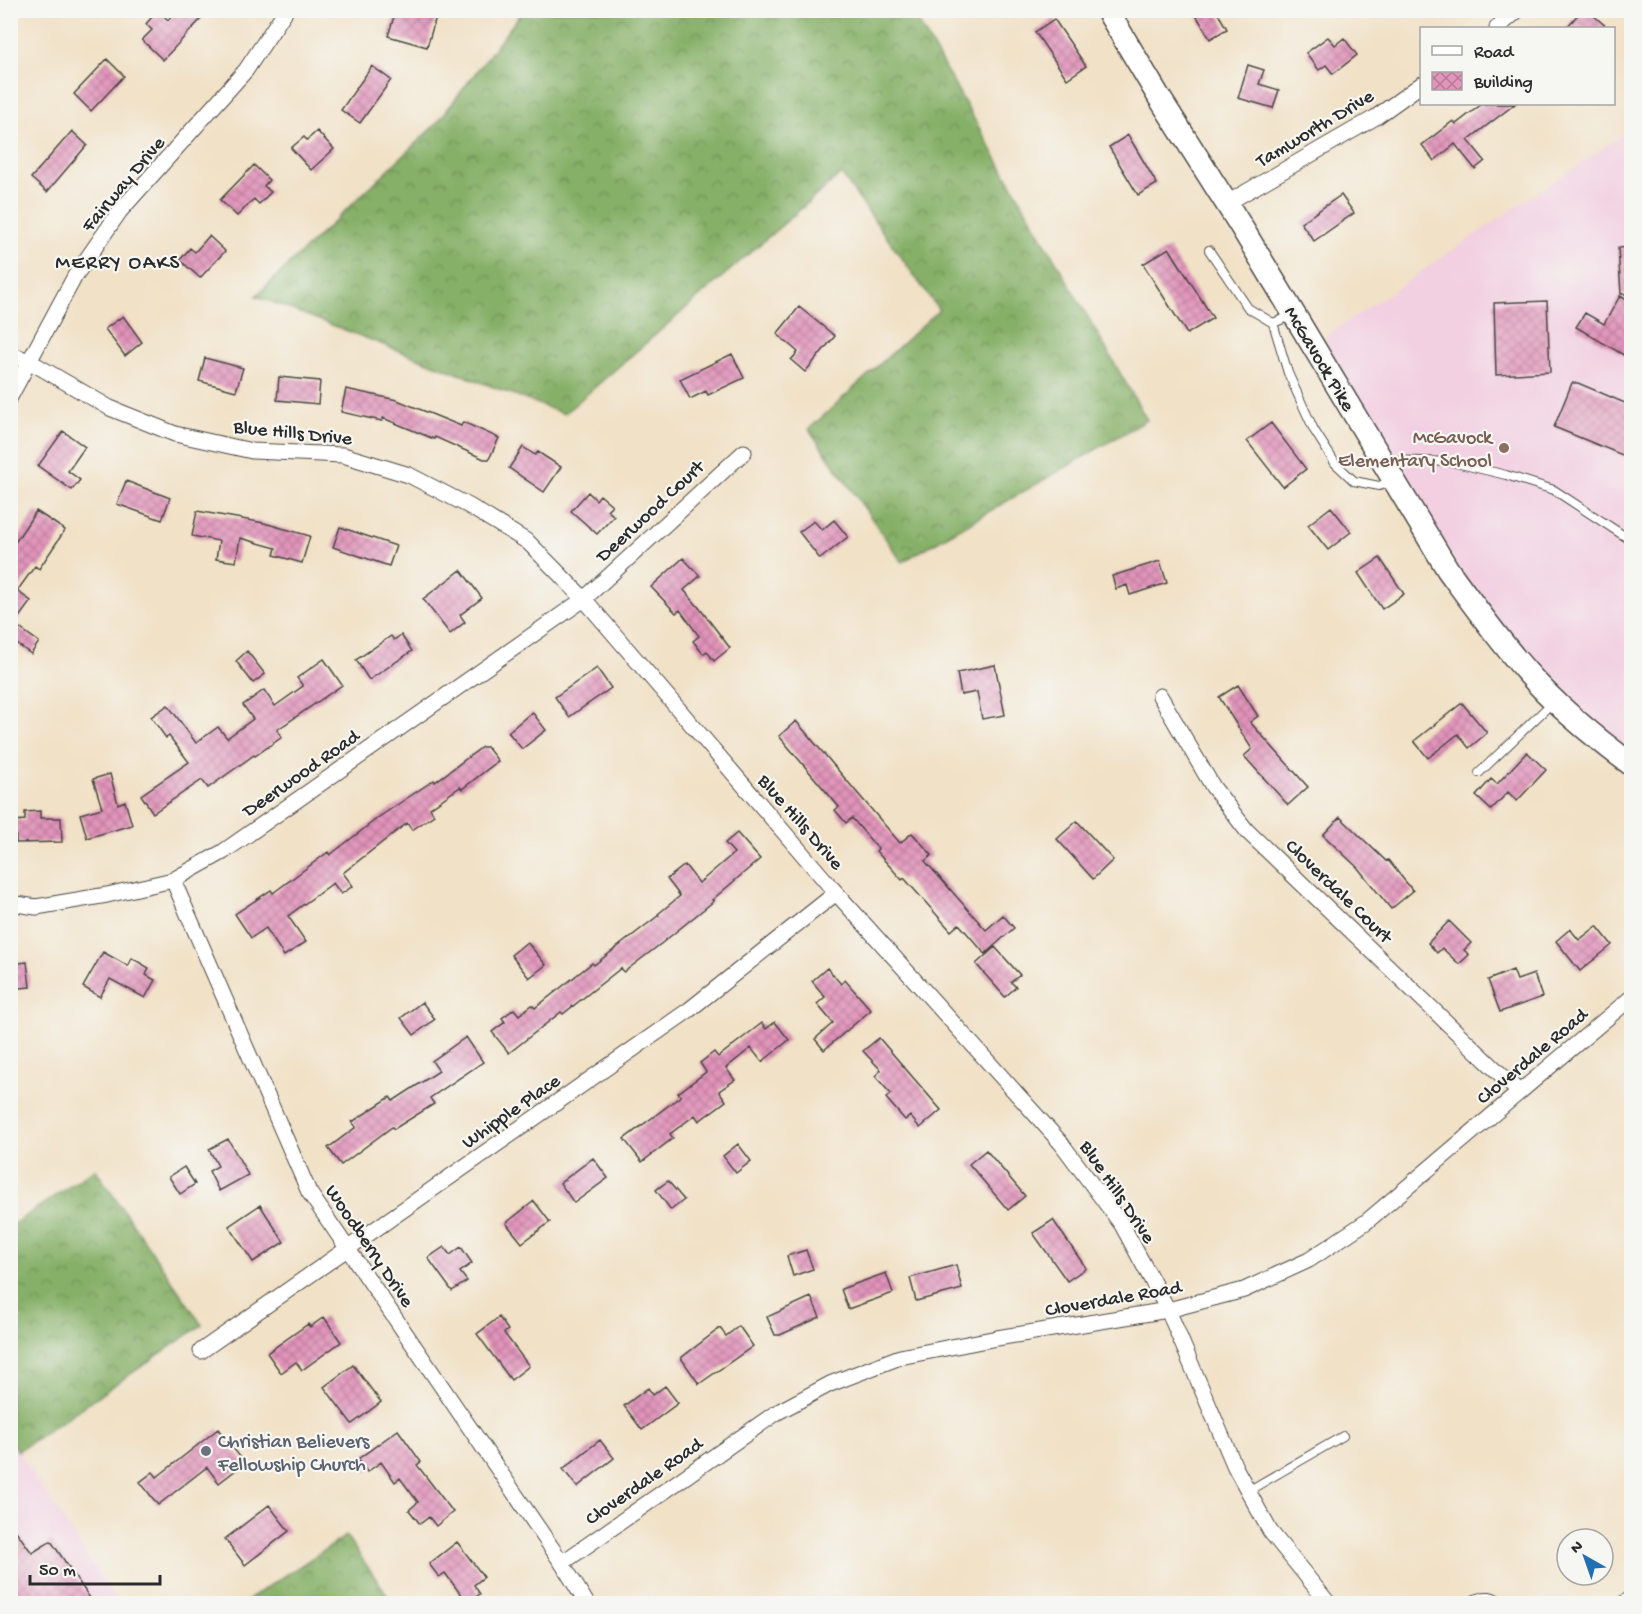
<svg xmlns="http://www.w3.org/2000/svg" width="1642" height="1614" viewBox="0 0 1642 1614" font-family="'Gochi Hand',sans-serif">
	<style>
		.built { fill: #f2cfe1 }
		.forest { fill: url(#forest-crowns); stroke: #586e4a; stroke-width: 1.5 }
		.building { fill: url(#building-cross-hatch) }
		.lines { fill: none; stroke-linecap: round; stroke-linejoin: round }
		.service-casing { stroke: #494642; stroke-width: 10 }
		.minor-casing { stroke: #494642; stroke-width: 17 }
		.secondary-casing { stroke: #494642; stroke-width: 25 }
		.service { stroke: #fff; stroke-width: 8 }
		.minor { stroke: #fff; stroke-width: 15 }
		.secondary { stroke: #fff; stroke-width: 22 }
		.education-dot { fill: #8d6e63; stroke: #f6f6f2; stroke-width: 2 }
		.worship-dot { fill: #6b7280; stroke: #f6f6f2; stroke-width: 2 }
		.labels { text-anchor: middle; stroke-width: 4.5; stroke-linejoin: round; paint-order: stroke }
		.street-label { font-size: 20px; fill: #2b2b2b; stroke: #f6f6f2 }
		.education-label { font-size: 20px; fill: #785e54; stroke: #f6f6f2; text-anchor: end }
		.worship-label { font-size: 20px; fill: #5b616d; stroke: #f6f6f2; text-anchor: start }
		.neighbourhood-label { font-size: 21px; letter-spacing: 1.5px; fill: #2b2b2b; stroke: #f6f6f2 }
	</style>
	<defs>
		<pattern id="forest-crowns" width="20" height="18" patternUnits="userSpaceOnUse" patternTransform="scale(1.5)"><rect width="20" height="18" fill="#86b068"/><path d="M2 6a3 3 0 1 1 6 0M12 15a3 3 0 1 1 6 0" fill="none" stroke="#6e8f56"/></pattern>
		<pattern id="building-cross-hatch" width="8" height="8" patternUnits="userSpaceOnUse" patternTransform="scale(1.5)"><rect width="8" height="8" fill="#e294bb"/><path d="M0 0l8 8M0 8l8-8" fill="none" stroke="#b77998"/></pattern>
	</defs>
	<rect width="100%" height="100%" fill="#f6f6f2"/>
	<filter id="ink" filterUnits="userSpaceOnUse"><feTurbulence type="fractalNoise" baseFrequency=".0167" numOctaves="2"/><feDisplacementMap in="SourceGraphic" scale="12" xChannelSelector="R" yChannelSelector="G"/><feConvolveMatrix kernelMatrix="1 2 1 2 8 2 1 2 1" color-interpolation-filters="sRGB"/></filter>
	<filter id="wash" filterUnits="userSpaceOnUse"><feTurbulence type="fractalNoise" baseFrequency=".008" numOctaves="4" result="noise"/><feDisplacementMap in="SourceGraphic" scale="24" xChannelSelector="R" yChannelSelector="G"/><feGaussianBlur stdDeviation="1.35" result="paint"/><feColorMatrix in="noise" values="0 0 0 0 0 0 0 0 0 0 0 0 0 0 0 0 0 1.4 0 .05"/><feComposite in="paint" operator="in"/></filter>
	<g filter="url(#wash)">
		<rect width="100%" height="100%" fill="#f1e1c6"/>
		<!-- built -->
		<path class="built" d="M1631 129V765L1527 673 1313 345Z
			M11 1440 118 1603H11Z"/>
		<!-- forest -->
		<path class="forest" d="M523 11H912L1147 420 902 562 809 429 939 310 841 174 564 414 256 296 437 123Z
			M95 1169 202 1325 18 1451 10 1440 11 1226Z
			M346 1536 393 1603H243Z"/>
		<g id="blocks">
			<!-- building -->
			<path class="building" d="M158 10 168 20 177 10H192L201 19 163 60 142 40 152 30 146 24Z
				M396 10H438L427 47 388 36Z
				M1193 10H1216L1227 29 1210 39Z
				M1582 10H1587L1608 28H1566Z
				M1054 19 1086 66 1067 79 1035 32Z
				M1328 37 1335 45 1344 38 1357 55 1333 74 1326 65 1319 70 1306 53Z
				M107 59 124 76 91 111 74 94Z
				M1248 65 1264 70 1259 84 1279 90 1273 108 1238 98Z
				M372 66 391 80 360 123 341 110Z
				M1482 104H1515L1468 140 1485 161 1475 169 1455 144 1434 161 1422 145 1453 121 1456 124Z
				M72 131 87 145 47 192 31 178Z
				M317 131 334 149 311 170 291 148 304 137 307 140Z
				M1128 135 1157 184 1138 195 1109 147Z
				M254 165 269 180 264 186 271 192 259 204 254 199 237 216 220 200Z
				M1341 195 1354 213 1314 241 1301 223Z
				M209 236 225 251 200 278 180 260 190 248 195 252Z
				M1632 247V294H1621L1618 248Z
				M1169 248 1213 318 1187 334 1143 264Z
				M1620 296 1632 303V360L1576 327 1585 313 1604 324Z
				M1547 301 1550 372 1496 375 1494 303Z
				M799 307 835 336 805 372 791 360 798 352 777 334Z
				M123 316 142 342 125 356 105 329Z
				M732 354 744 378 708 395 706 391 690 399 680 379Z
				M205 358 243 368 236 391 199 381Z
				M279 377 320 381 318 404 277 400Z
				M1572 383H1578L1632 406V459L1554 427Z
				M346 389 397 400 461 426 463 422 499 438 489 459H484L435 437 434 439 383 418 382 421 341 412Z
				M1271 423 1306 469 1283 487 1247 441Z
				M63 431 85 447 68 471 80 480 72 490 38 466Z
				M523 447 535 455 538 452 561 467 544 492 509 468Z
				M126 481 170 498 162 520 117 504Z
				M588 492 596 500 600 495 612 505 607 510 614 516 597 534 571 511Z
				M1331 507 1351 532 1328 550 1308 525Z
				M36 511 65 530 39 569 35 566 17 591 31 601 14 624 39 642 31 654 10 639V550Z
				M197 511 264 523 310 536 302 563 274 555 276 548 240 538 236 562 216 559 219 541 192 536Z
				M834 520 848 537 820 559 799 532 814 521 822 530Z
				M340 527 396 546 389 566 333 547Z
				M683 558 700 576 684 590 701 610 730 648 714 661 707 651 703 654 693 641 699 636 680 610 676 613 651 587Z
				M1380 558 1404 594 1382 609 1358 573Z
				M1160 561 1167 583 1130 595 1127 585 1116 589 1112 576Z
				M461 570 482 598 460 615 465 622 450 634 423 599Z
				M401 635 412 651 369 680 356 660 391 636 394 640Z
				M247 651 265 674 253 683 236 661Z
				M324 659 342 685 277 730 282 737 255 756 254 755 208 788 202 780 153 813 141 795 189 762 169 736 166 738 151 717 168 705 196 743 218 727 227 738 253 719 243 705 264 690 275 706 303 686 297 678Z
				M995 665 1005 715 982 719 977 692 961 695 957 673Z
				M597 668 611 688 569 717 555 697Z
				M1238 685 1258 716 1250 722 1308 787 1288 805 1244 756 1252 749 1219 697Z
				M1462 703 1487 733 1469 748 1458 734 1428 758 1414 741Z
				M532 712 546 730 522 749 508 732Z
				M796 721 900 843 912 833 932 855 925 861 986 930 1003 915 1014 928 985 954 959 924 951 931 904 878 902 880 876 851 878 849 852 818 846 823 835 810 839 807 779 736Z
				M482 747H487L498 761 462 789 460 787 430 808 434 815 412 830 407 823 343 873 353 886 341 894 333 883 288 916 306 942 284 956 266 928 251 938 235 914 271 890 273 893 328 852 330 855 379 817 434 780 435 782Z
				M1527 752 1546 770 1517 801 1508 792 1491 810 1476 796 1491 779 1497 784Z
				M110 774 118 804 125 801 132 825 87 838 80 814 102 808 93 779Z
				M40 811V818H61L62 842 16 843 15 821 25 820V812Z
				M1340 817 1386 861 1388 860 1413 891 1391 909 1357 867 1323 835Z
				M1077 821 1113 860 1093 879 1057 839Z
				M737 833 760 859 712 900 714 901 662 943 624 972 621 968 563 1014 561 1012 509 1053 492 1032 505 1022 502 1018 514 1009 519 1015 532 1005 535 1008 592 963 594 965 659 915 658 914 680 896 667 879 685 865 699 883 734 853 725 843Z
				M1449 921 1471 943 1464 950 1469 955 1459 964 1442 948 1437 953 1428 943Z
				M1597 926 1612 945 1580 971 1556 941 1570 929 1579 940Z
				M527 942 546 965 529 978 511 955Z
				M995 947 1020 975 1011 982 1016 987 1005 997 976 964Z
				M103 952 128 966 132 958 149 968 146 975 155 980 145 998 110 979 100 997 83 987Z
				M27 962 30 987 10 989V964Z
				M827 968 841 984 845 980 871 1010 824 1050 815 1039 833 1023 817 1004 825 997 812 981Z
				M1513 970 1517 980 1534 974 1542 997 1500 1012 1488 980Z
				M422 1002 435 1019 414 1035 401 1018Z
				M775 1022 789 1040 762 1062 751 1048 726 1068 735 1080 719 1091 726 1101 699 1121 695 1115 670 1134 673 1138 642 1162 624 1139 681 1096 678 1093 706 1072 700 1063 714 1052 718 1057 762 1023 766 1029Z
				M466 1037 483 1062 430 1098 434 1104 394 1129 392 1127 341 1165 328 1148 356 1127 352 1122 390 1097 393 1101 439 1071 432 1061Z
				M879 1038 941 1110 920 1128 910 1116 905 1120 886 1098 891 1094 875 1076 881 1070 863 1051Z
				M228 1139 248 1175 219 1191 209 1171 218 1166 209 1149Z
				M738 1144 751 1161 736 1173 723 1156Z
				M986 1150 1025 1196 1008 1210 969 1164Z
				M593 1158 608 1178 574 1203 560 1183Z
				M184 1167 195 1184 180 1194 169 1177Z
				M668 1181 684 1200 671 1210 656 1190Z
				M534 1201 550 1222 522 1243 506 1223Z
				M260 1205 284 1242 253 1262 229 1226Z
				M1053 1220 1086 1268 1067 1281 1033 1233Z
				M444 1247 450 1255 461 1247 472 1263 460 1272 467 1281 452 1291 428 1258Z
				M806 1250 813 1269 793 1276 787 1256Z
				M956 1265 962 1289 916 1301 910 1278Z
				M886 1273 893 1293 848 1309 841 1289Z
				M811 1297 820 1317 780 1335H775L767 1317Z
				M324 1317 341 1342 302 1370 296 1362 281 1373 267 1353 308 1324 310 1327Z
				M499 1317 508 1330 504 1333 529 1366 511 1380 477 1334Z
				M739 1326 753 1346 699 1384 681 1358 720 1328 726 1336Z
				M353 1365 381 1402 352 1424 324 1387Z
				M665 1386 678 1403 642 1430 624 1406 648 1388 653 1395Z
				M218 1429 245 1463 219 1483 207 1467 158 1505 140 1482 153 1472 157 1477Z
				M398 1430 421 1462 417 1465 453 1512 436 1526 429 1517 420 1524 409 1510 418 1502 400 1478 395 1482 381 1462 367 1472 358 1459Z
				M600 1440 614 1458 577 1487 563 1469Z
				M269 1505 289 1531 245 1565 225 1539Z
				M10 1523 32 1553 51 1541 94 1604H10Z
				M457 1542 484 1577 474 1585 480 1594 467 1603 445 1573 439 1577 429 1564Z"/>
		</g>
	</g>
	<g filter="url(#ink)">
		<use href="#blocks" fill-opacity="0" stroke="#494642" stroke-width="1.5"/>
		<g class="lines">
			<!-- service casing -->
			<g class="service-casing">
				<path id="service" d="M1209 250 1248 308 1273 323 1291 316
					M1273 323 1288 373 1298 395 1314 430 1335 463 1354 481 1379 486 1390 482
					M1388 460 1452 462 1506 475 1554 490 1632 541
					M1479 773 1554 701
					M1248 1491 1343 1436
					M1473 1600C1485 1594 1494 1594 1503 1604"/>
			</g>
			<!-- minor casing -->
			<g class="minor-casing">
				<path id="minor" d="M1497 28 1518 10
					M1227 203 1376 117 1422 84
					M10 354 29 361 110 408 175 434 252 451 343 455 409 475 469 506 528 542 584 599 830 886 1061 1143 1122 1225 1168 1310 1235 1467 1270 1531 1329 1604
					M10 397 75 276 120 211 246 70 286 10
					M1160 696 1213 787 1247 831 1519 1092
					M173 880 309 1192 562 1563 587 1604
					M10 903 36 907 107 895 173 880 223 852 584 599 744 452
					M201 1351 689 1010 836 893
					M562 1563 776 1413 830 1384 900 1357 997 1338 1168 1310 1244 1290 1309 1260 1366 1222 1632 997
					M1623 1604 1632 1598"/>
			</g>
			<!-- secondary casing -->
			<g class="secondary-casing">
				<path id="secondary" d="M1107 10 1159 97 1239 223 1448 570C1473 604 1498 639 1526 671 1557 707 1594 737 1632 765"/>
			</g>
			<!-- service -->
			<use href="#service" class="service"/>
			<!-- minor -->
			<use href="#minor" class="minor"/>
			<!-- secondary -->
			<use href="#secondary" class="secondary"/>
		</g>
	</g>
	<!-- markers -->
	<circle class="education-dot" cx="1504" cy="448" r="6"/>
	<circle class="worship-dot" cx="206" cy="1451" r="6"/>
	<g class="labels">
		<!-- street labels -->
		<g class="street-label">
			<text transform="translate(1314 127) rotate(-31)" y="7">Tamworth Drive</text>
			<text transform="translate(122 183) rotate(-50)" y="7">Fairway Drive</text>
			<text transform="translate(1321 358) rotate(59)" y="7">McGavock Pike</text>
			<text transform="translate(293 431) rotate(6)" y="7">Blue Hills Drive</text>
			<text transform="translate(649 510) rotate(-43)" y="7">Deerwood Court</text>
			<text transform="translate(300 772) rotate(-35)" y="7">Deerwood Road</text>
			<text transform="translate(802 821) rotate(49)" y="7">Blue Hills Drive</text>
			<text transform="translate(1340 890) rotate(44)" y="7">Cloverdale Court</text>
			<text transform="translate(1531 1055) rotate(-40)" y="7">Cloverdale Road</text>
			<text transform="translate(510 1110) rotate(-35)" y="7">Whipple Place</text>
			<text transform="translate(1119 1191) rotate(56)" y="7">Blue Hills Drive</text>
			<text transform="translate(371 1245) rotate(56)" y="7">Woodberry Drive</text>
			<text transform="translate(1113 1297) rotate(-10)" y="7">Cloverdale Road</text>
			<text transform="translate(643 1480) rotate(-35)" y="7">Cloverdale Road</text>
		</g>
		<!-- education labels -->
		<g class="education-label">
			<text x="1492" y="443">McGavock<tspan x="1492" dy="23">Elementary School</tspan></text>
		</g>
		<!-- worship labels -->
		<g class="worship-label">
			<text x="218" y="1447">Christian Believers<tspan x="218" dy="23">Fellowship Church</tspan></text>
		</g>
		<!-- neighbourhood labels -->
		<g class="neighbourhood-label">
			<text x="118" y="268">MERRY OAKS</text>
		</g>
	</g>
	<!-- margin -->
	<rect width="1642" height="1614" fill="none" stroke="#f6f6f2" stroke-width="36"/>
	<!-- legend -->
	<rect x="1420" y="27" width="195" height="78" fill="#f6f6f2" stroke="#a5a5a2" stroke-width="1.5"/>
	<rect x="1432" y="46" width="30" height="9" fill="#ffffff" stroke="#a5a5a2" stroke-width="1.5"/>
	<text x="1474" y="57" font-size="18" fill="#2b2b2b">Road</text>
	<rect x="1432" y="72" width="30" height="18" fill="url(#building-cross-hatch)" stroke="#a5a5a2" stroke-width="1.5"/>
	<text x="1474" y="87" font-size="18" fill="#2b2b2b">Building</text>
	<!-- north arrow -->
	<g transform="translate(1585 1557) rotate(320)"><circle r="28" fill="#f6f6f2" stroke="#a5a5a2" stroke-width="1.5"/>
	<path d="M0-4.5L10 22L0 15L-10 22Z" fill="#1f6fb2"/>
	<text y="-9" font-size="16" font-weight="bold" text-anchor="middle" fill="#2b2b2b">N</text>
	</g>
	<!-- scale -->
	<path d="M30 1575v9h130v-9" fill="none" stroke="#2b2b2b" stroke-width="3"/>
	<text x="39" y="1575" font-size="18" fill="#2b2b2b" stroke="#f6f6f2" stroke-width="4.5" paint-order="stroke">50 m</text>
</svg>
